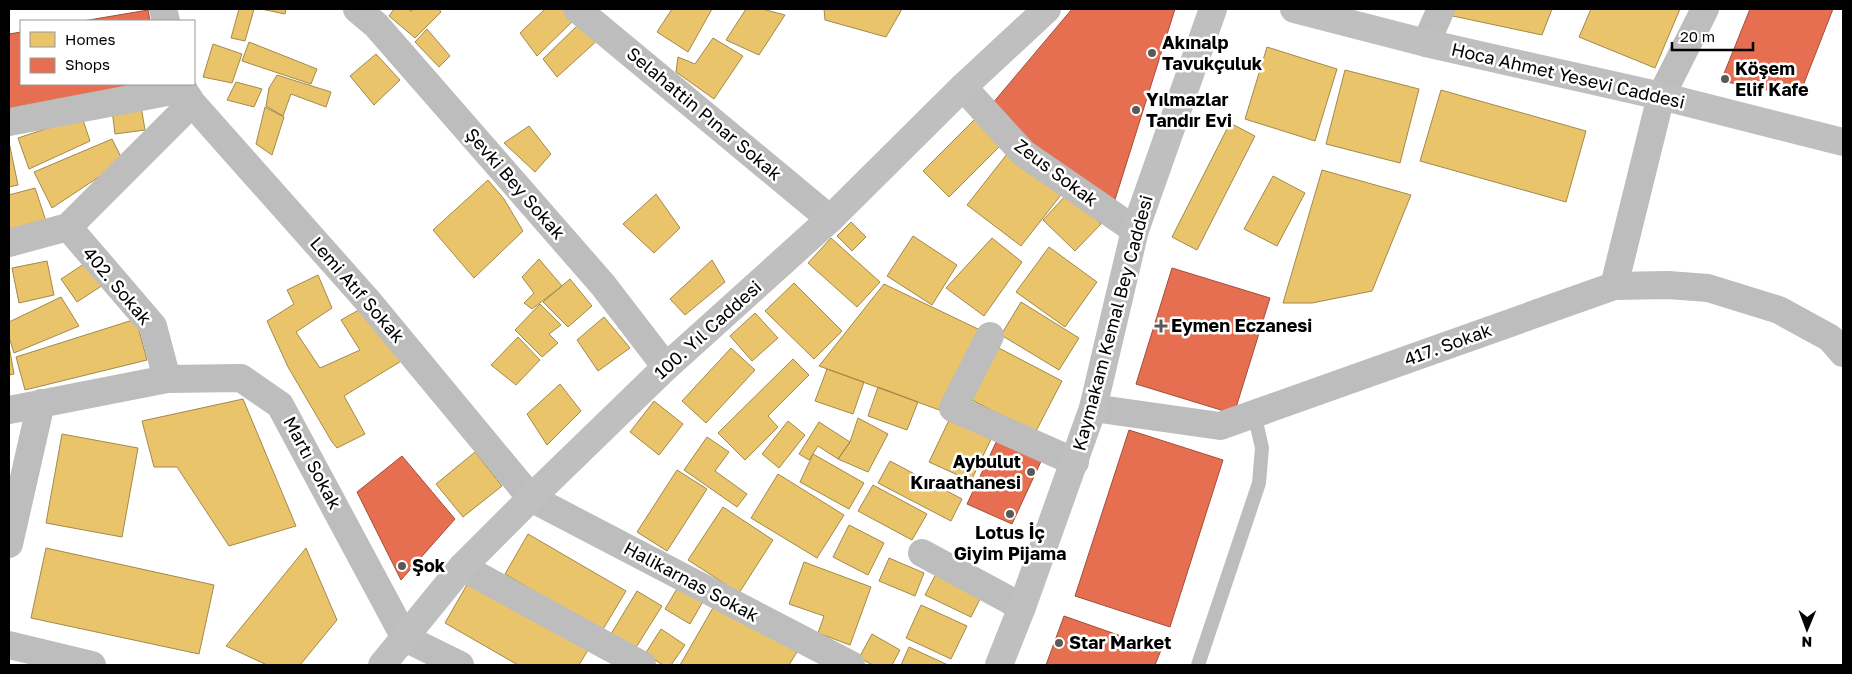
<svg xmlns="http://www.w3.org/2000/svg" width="1852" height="674" viewBox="0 0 1852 674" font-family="'Golos Text',sans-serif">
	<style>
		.homes { fill: #e9c46a; stroke: #a3894a }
		.shops { fill: #e76f51; stroke: #a24e39 }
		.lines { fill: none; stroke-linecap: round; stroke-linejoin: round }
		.lane { stroke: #bdbdbd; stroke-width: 14 }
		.street { stroke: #bdbdbd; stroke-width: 28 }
		.secondary { stroke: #bfbfbf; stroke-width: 28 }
		.poi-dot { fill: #595959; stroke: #fff; stroke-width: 2 }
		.labels { text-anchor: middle; stroke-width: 5; stroke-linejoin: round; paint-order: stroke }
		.poi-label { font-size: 18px; font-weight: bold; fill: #000; stroke: #fff; text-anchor: start }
		.street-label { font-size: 18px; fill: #000; stroke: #fff }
	</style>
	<rect width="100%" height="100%" fill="#fff"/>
	<!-- homes -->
	<path class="homes" d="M239 9H254L245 41 231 38Z
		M261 9H286L285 14Z
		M394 9H408L411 11 414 9H439L441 12 415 38 389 16Z
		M545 9H569L578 16 537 56 520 33Z
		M672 9H712L688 52 657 32Z
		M746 9H762L785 15 759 55 726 40Z
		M824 9H902L886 37 825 20Z
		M1450 9H1552L1542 35 1448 15Z
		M1591 9H1680L1655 68 1579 37Z
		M582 21 600 38 557 77 543 59Z
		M427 29 450 56 439 67 415 42Z
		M713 38 743 56 714 99 676 72 678 57 695 64Z
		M249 42 317 69 311 84 242 61Z
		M213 44 242 54 232 83 203 77Z
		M1267 47 1337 69 1315 141 1245 119Z
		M376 54 400 80 374 105 350 76Z
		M1345 70 1419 89 1400 163 1326 144Z
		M277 75 331 92 326 107 291 94 283 116 266 106 269 88Z
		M236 82 262 89 254 107 227 100Z
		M1441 90 1586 131 1566 202 1420 161Z
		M141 106 145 130 115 134 112 110Z
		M265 107 284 117 272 155 256 144Z
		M82 117 90 141 29 169 18 138Z
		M976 118 1002 144 949 197 923 171Z
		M1230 123 1255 136 1197 250 1172 237Z
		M529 126 551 154 535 172 504 143Z
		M112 139 123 161 52 208 34 172Z
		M9 142 18 185 9 187Z
		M1011 149 1064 191 1021 246 967 205Z
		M1322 170 1411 195 1372 291 1312 303H1283Z
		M1273 176 1305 193 1277 246 1244 229Z
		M488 180 504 199 523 231 474 278 433 230Z
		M35 188 46 221 9 232V195Z
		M1068 193 1101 224 1075 251 1043 220Z
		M656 194 680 228 654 253 623 224Z
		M851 222 866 237 852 251 837 236Z
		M913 236 957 265 932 305 887 276Z
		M831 238 880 282 857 307 808 263Z
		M992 238 1022 262 984 316 946 288Z
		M1049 247 1097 282 1065 327 1016 292Z
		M539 259 562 286 532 309 524 303 534 293 522 277Z
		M712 260 725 282 685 315 670 299Z
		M47 261 54 295 19 303 12 268Z
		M87 262 103 285 77 302 61 279Z
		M318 275 332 308 296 332 320 368 360 350 341 320 364 307 403 360 344 396 365 434 337 448 332 442 288 367 267 321 294 304 287 290Z
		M570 279 592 306 568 327 543 302Z
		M794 283 842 331 814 359 765 311Z
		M884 284 980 330 942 411 819 366Z
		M61 297 79 326 14 353 9 337V322Z
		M1021 302 1079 338 1059 370 1001 335Z
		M540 304 561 325 549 334 558 343 542 357 515 330Z
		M755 313 778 338 752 361 730 336Z
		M604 317 630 348 598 371 577 340Z
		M136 319 147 360 25 390 16 357Z
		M518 337 540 360 516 385 491 365Z
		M9 346 14 374 9 375Z
		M995 346 1062 381 1035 433 968 398Z
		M731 348 755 370 706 423 682 401Z
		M793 359 809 375 768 416 778 427 745 460 718 433Z
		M827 369 864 382 853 414 815 401Z
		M560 384 581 411 547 445 527 414Z
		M878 387 918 402 907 430 868 416Z
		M243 399 296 526 229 546 177 467H154L142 421Z
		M654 401 683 424 659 455 630 432Z
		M951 416 993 435 971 481 929 462Z
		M858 418 888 434 868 472 838 459 850 442Z
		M788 421 805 435 779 468 762 454Z
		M819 422 850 442 838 459 818 446 809 460 799 454Z
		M62 434 138 448 122 537 46 523Z
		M707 437 729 452 715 471 747 494 737 507 684 470Z
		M475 452 502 486 463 517 436 484Z
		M813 454 864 483 849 509 800 482Z
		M890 461 962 499 951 521 878 483Z
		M677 470 707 489 667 551 637 532Z
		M778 474 844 515 817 558 751 518Z
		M873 485 927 514 912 540 858 511Z
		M723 507 773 540 739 593 688 560Z
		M849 525 884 543 868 575 833 557Z
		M528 534 626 591 602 631 505 574Z
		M46 548 214 585 199 654 31 618Z
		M306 548 337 620 300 665H267L226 646Z
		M889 558 924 573 915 596 879 581Z
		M804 562 871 587 850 645 818 633 824 616 789 604Z
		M938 570 984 591 971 617 925 595Z
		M469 581 588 650 579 665H518L445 623Z
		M681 582 706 596 690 624 665 609Z
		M637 591 662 606 635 649 611 634Z
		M718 599 800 647 789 665H680Z
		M921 605 967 626 951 659 906 638Z
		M661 629 685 645 671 665H663L645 654Z
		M872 634 900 650 892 665H873L859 658Z
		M909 647 948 665H901Z"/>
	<!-- shops -->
	<path class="shops" d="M1072 9H1175L1113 206 1044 160 992 104Z
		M1750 9H1833L1799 96 1721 81Z
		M148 10 150 21H83Z
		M21 32V84H151L9 108V34Z
		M1172 268 1270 298 1234 414 1136 384Z
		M1129 430 1223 460 1170 627 1075 596Z
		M999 436 1043 457 1012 524 967 504Z
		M402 456 455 519 401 580 357 492Z
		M1064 616 1161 650 1155 665H1046Z"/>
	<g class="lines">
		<!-- lane -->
		<path class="lane" d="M1198 665 1259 483 1262 448 1254 413"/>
		<!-- street -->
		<path class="street" d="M163 9 166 21
			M357 9 376 25 603 285 666 367
			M577 9 830 219
			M1426 43 1441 9
			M181 84 183 89 192 103 367 300 531 498 851 665
			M963 87 1023 153 1135 230
			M9 122 183 89
			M68 227 153 326 167 379
			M9 243 68 227 192 103
			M1614 286 1668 285 1708 288 1779 310 1830 338 1843 353
			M990 336 953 408 1075 462
			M1093 408 1220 426 1614 286 1661 96 1705 9
			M9 410 167 379 241 378 280 405 405 638 460 665
			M9 544 41 403
			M922 553 1022 607
			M462 567 642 665
			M9 645 92 665"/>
		<!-- secondary -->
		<path class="secondary" d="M1294 9 1426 43 1661 96 1843 142
			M382 665 462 567 531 498 666 367 830 219 963 87 1047 9
			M999 665 1022 607 1093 408 1135 230 1213 9"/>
	</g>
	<!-- markers -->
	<g class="poi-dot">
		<circle cx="1152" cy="53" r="5"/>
		<circle cx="1725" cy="79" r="5"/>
		<circle cx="1136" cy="110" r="5"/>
		<path d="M1158.5 318.5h5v5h5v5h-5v5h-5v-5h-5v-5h5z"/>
		<circle cx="1031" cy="472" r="5"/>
		<circle cx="1010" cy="514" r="5"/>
		<circle cx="402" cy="566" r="5"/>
		<circle cx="1059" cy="643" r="5"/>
	</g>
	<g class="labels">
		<!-- poi labels -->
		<g class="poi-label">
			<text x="1162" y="49">Akınalp<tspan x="1162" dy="21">Tavukçuluk</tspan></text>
			<text x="1735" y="75">Köşem<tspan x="1735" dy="21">Elif Kafe</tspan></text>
			<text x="1146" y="106">Yılmazlar<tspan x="1146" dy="21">Tandır Evi</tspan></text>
			<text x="1171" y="332">Eymen Eczanesi</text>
			<text x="1021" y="468" text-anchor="end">Aybulut<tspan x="1021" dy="21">Kıraathanesi</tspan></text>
			<text x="1010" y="539" text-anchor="middle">Lotus İç<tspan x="1010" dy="21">Giyim Pijama</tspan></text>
			<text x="412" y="572">Şok</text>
			<text x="1069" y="649">Star Market</text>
		</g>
		<!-- street labels -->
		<g class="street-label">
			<text transform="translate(1568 76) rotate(13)" y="6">Hoca Ahmet Yesevi Caddesi</text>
			<text transform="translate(704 114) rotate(40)" y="6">Selahattin Pınar Sokak</text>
			<text transform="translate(1056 173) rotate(37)" y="6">Zeus Sokak</text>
			<text transform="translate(515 184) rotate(49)" y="6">Şevki Bey Sokak</text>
			<text transform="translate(117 286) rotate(50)" y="6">402. Sokak</text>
			<text transform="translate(357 290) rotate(49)" y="6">Lemi Atıf Sokak</text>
			<text transform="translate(1113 323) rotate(-75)" y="6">Kaymakam Kemal Bey Caddesi</text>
			<text transform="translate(708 330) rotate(-42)" y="6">100. Yıl Caddesi</text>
			<text transform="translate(1448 345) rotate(-20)" y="6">417. Sokak</text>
			<text transform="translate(312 463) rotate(62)" y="6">Martı Sokak</text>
			<text transform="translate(691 582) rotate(28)" y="6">Halikarnas Sokak</text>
		</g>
	</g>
	<!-- border -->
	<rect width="1852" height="674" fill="none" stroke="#000000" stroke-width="20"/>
	<!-- legend -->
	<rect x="20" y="20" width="175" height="65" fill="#ffffff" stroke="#999999"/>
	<rect x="30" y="32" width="25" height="15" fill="#e9c46a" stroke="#999999"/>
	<text x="65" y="45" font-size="15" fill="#000000">Homes</text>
	<rect x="30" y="58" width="25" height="15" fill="#e76f51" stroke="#999999"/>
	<text x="65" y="70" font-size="15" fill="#000000">Shops</text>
	<!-- north arrow -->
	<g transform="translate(1807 629) rotate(181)" stroke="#ffffff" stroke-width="4" paint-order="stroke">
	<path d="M0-4L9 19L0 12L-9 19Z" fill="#000000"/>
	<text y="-8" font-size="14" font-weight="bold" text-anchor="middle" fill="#000000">N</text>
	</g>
	<!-- scale -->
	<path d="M1672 42v8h81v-8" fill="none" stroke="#000000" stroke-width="2.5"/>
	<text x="1680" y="42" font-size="15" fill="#000000" stroke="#ffffff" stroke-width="4" paint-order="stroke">20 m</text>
</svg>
